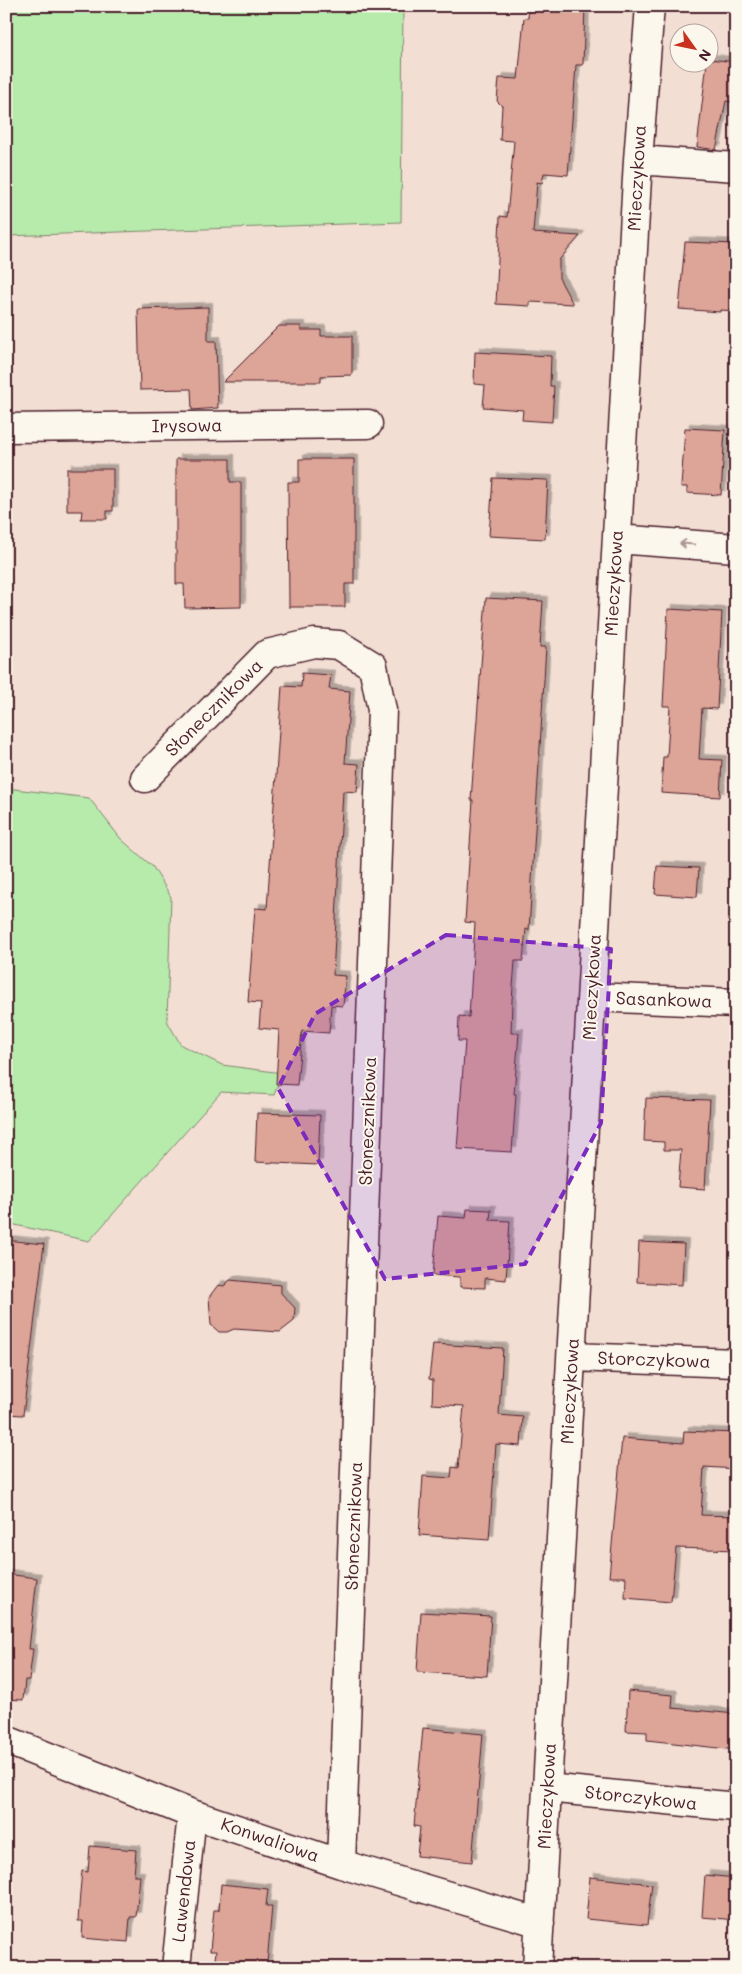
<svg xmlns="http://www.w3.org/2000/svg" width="742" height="1974" viewBox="0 0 742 1974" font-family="Mali,sans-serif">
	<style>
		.green { fill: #b6ebac; stroke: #80856c }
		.building { fill: #dda498; stroke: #4a1f2b; filter: url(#shadow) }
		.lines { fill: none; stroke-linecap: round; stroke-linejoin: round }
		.street-casing { stroke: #4a1f2b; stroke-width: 31 }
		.street { stroke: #fbf7ec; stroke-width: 28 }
		.oneway { stroke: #ab9695 }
		.marked { fill: #7b2cbf; fill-opacity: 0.2; stroke: #7b2cbf; stroke-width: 4; stroke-dasharray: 10 6; stroke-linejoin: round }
		.labels { text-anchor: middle; stroke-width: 4; stroke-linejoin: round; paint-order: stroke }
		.street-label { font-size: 18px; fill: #4a1f2b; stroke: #fbf7ec }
	</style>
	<defs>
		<filter id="shadow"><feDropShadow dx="4.5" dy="-4.5" stdDeviation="0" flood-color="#0004"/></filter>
	</defs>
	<rect width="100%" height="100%" fill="#f2ded3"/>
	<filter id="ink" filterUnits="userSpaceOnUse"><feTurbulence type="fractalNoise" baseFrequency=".02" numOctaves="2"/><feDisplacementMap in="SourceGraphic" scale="10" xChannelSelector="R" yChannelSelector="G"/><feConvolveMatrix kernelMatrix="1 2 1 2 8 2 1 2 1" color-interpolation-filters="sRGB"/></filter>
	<g filter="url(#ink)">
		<!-- green -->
		<path class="green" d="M6 6H403L401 222 6 236Z
			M6 788 89 798 121 839 153 867 171 897 167 1021 181 1045 222 1065 282 1073 274 1095 221 1092 89 1241 6 1223Z"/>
		<!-- building -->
		<path class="building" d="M529 6H585L583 65H576L568 175 544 173 542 183 537 182 533 233 580 236 559 260V278L573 304 530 302V306L496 304 500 216 507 217 514 141 500 140 502 106 497 101 499 78 518 79 524 18H528Z
			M710 59 736 62V103L726 101 716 150 697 147 707 62H710Z
			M685 242 736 244V311L720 310V312L679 309Z
			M208 307V341H216L218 408 192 410 191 389 140 390 138 309Z
			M279 326H301V330H321V336H352V375L321 376V382H223Z
			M475 352 551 356 550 386H554L552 422 522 420 523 410 483 407 485 385 474 384Z
			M685 428 725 430 721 495 687 493V487H681Z
			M176 459H230V482H241V607L185 608 184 584H176Z
			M299 459H354V584H345V607H289L288 482H299Z
			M67 469H113V511H107V519H81L82 511H67Z
			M493 478 548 480 545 539 489 536Z
			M486 598 543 601 540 647H546L529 930 526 929 523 961H515L512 1000 511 1033H519L514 1094H516L512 1152 457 1149 465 1041H458L459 1016 469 1017 475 923 465 922 473 800H471Z
			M668 609 722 612 717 709 702 708 699 759 722 760 720 797 661 793 663 757H667L670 706H663Z
			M302 673 331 675 329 689 350 691 345 763 359 764 357 792 343 791 333 975 346 976 343 1006 331 1005 329 1033 302 1031 297 1085 276 1084 279 1030 259 1028 261 1003 248 1002 255 908 267 909 282 686 301 687Z
			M657 866 699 868 697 897 655 894Z
			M646 1098 710 1100 705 1189 678 1187 681 1150H664V1142L644 1141Z
			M257 1113 320 1115 318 1165 255 1162Z
			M467 1209 491 1210 490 1220 510 1221 506 1280 485 1278V1288L460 1287V1277L433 1275 438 1216 466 1218Z
			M6 1240 44 1244 23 1415 6 1414Z
			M639 1242 684 1244 682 1285 637 1282Z
			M230 1280 281 1285V1293L295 1308 294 1321 280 1332 234 1329 227 1332H219L211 1325 209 1297 218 1285 224 1286Z
			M433 1344 503 1348 499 1415 523 1417 521 1446 496 1444 489 1540 419 1535 423 1476 451 1478 452 1467 458 1468 464 1406 432 1404 433 1380 429 1379Z
			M684 1431 736 1433V1469L704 1467 701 1515 736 1516V1550L676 1548 671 1602 625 1598 626 1577H609L622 1438 683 1443Z
			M6 1574 37 1578 29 1649H33L29 1680H25L23 1700 6 1699Z
			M421 1612 491 1616 487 1676 417 1672Z
			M628 1691 673 1695 672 1708 736 1714V1750L647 1740V1732L626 1731Z
			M423 1728 483 1734 472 1862 417 1856 420 1827 414 1826Z
			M90 1846 136 1850 134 1876H140L138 1897 136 1917H130L128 1942 82 1938 83 1921H78L80 1892 82 1871 88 1872Z
			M705 1875 736 1878V1920L702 1917Z
			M590 1877 652 1884 647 1925 586 1919Z
			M221 1884 268 1889 266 1906H272L267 1964H261V1968H214L216 1951H210L212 1929 214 1910H219Z"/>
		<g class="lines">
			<!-- street casing -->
			<g class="street-casing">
				<path id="street" d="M638 160 736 167
					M6 428 368 424
					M617 539 736 548
					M145 778 267 654 314 643 339 645 373 666 382 710 341 1864
					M592 997 736 1003
					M572 1357 736 1363
					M6 1740 192 1814 341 1864 540 1923
					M547 1788 736 1807
					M176 1968 192 1814
					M537 1968 638 160 650 6"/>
			</g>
			<!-- street -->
			<use href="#street" class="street"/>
		</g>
		<!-- one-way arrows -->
		<defs><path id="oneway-shaft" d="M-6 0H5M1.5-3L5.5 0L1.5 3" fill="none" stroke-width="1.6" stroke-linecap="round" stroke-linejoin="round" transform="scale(1.25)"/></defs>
		<use class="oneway" href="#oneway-shaft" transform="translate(687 544) rotate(-176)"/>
	</g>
	<!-- marked area -->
	<path class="marked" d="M446 935 611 949 601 1123 525 1264 385 1279 278 1088 315 1014Z"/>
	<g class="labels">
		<!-- street labels -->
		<g class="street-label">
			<text transform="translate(637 178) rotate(-87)" y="6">Mieczykowa</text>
			<text transform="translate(187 426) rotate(-1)" y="6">Irysowa</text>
			<text transform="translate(614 583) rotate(-87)" y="6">Mieczykowa</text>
			<text transform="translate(214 708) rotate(-45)" y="6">Słonecznikowa</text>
			<text transform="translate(592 987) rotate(-87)" y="6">Mieczykowa</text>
			<text transform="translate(664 1000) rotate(2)" y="6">Sasankowa</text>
			<text transform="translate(368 1121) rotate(-88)" y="6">Słonecznikowa</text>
			<text transform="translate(654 1360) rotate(2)" y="6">Storczykowa</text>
			<text transform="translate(570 1391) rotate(-87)" y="6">Mieczykowa</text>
			<text transform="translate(354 1526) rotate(-88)" y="6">Słonecznikowa</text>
			<text transform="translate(547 1796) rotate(-87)" y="6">Mieczykowa</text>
			<text transform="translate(641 1798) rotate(6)" y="6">Storczykowa</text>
			<text transform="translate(270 1840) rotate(19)" y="6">Konwaliowa</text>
			<text transform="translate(184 1891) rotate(-84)" y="6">Lawendowa</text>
		</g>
	</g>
	<!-- margin -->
	<rect width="742" height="1974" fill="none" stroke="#fbf7ec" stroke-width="25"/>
	<rect x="12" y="12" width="717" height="1949" fill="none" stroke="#4a1f2b" stroke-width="2" filter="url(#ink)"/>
	<!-- north arrow -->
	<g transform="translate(694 48) rotate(123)"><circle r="24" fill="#fbf7ec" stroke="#b4a19f"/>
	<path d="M0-4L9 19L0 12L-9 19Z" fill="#c8321e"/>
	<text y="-8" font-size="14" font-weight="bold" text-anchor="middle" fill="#4a1f2b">N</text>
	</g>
</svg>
